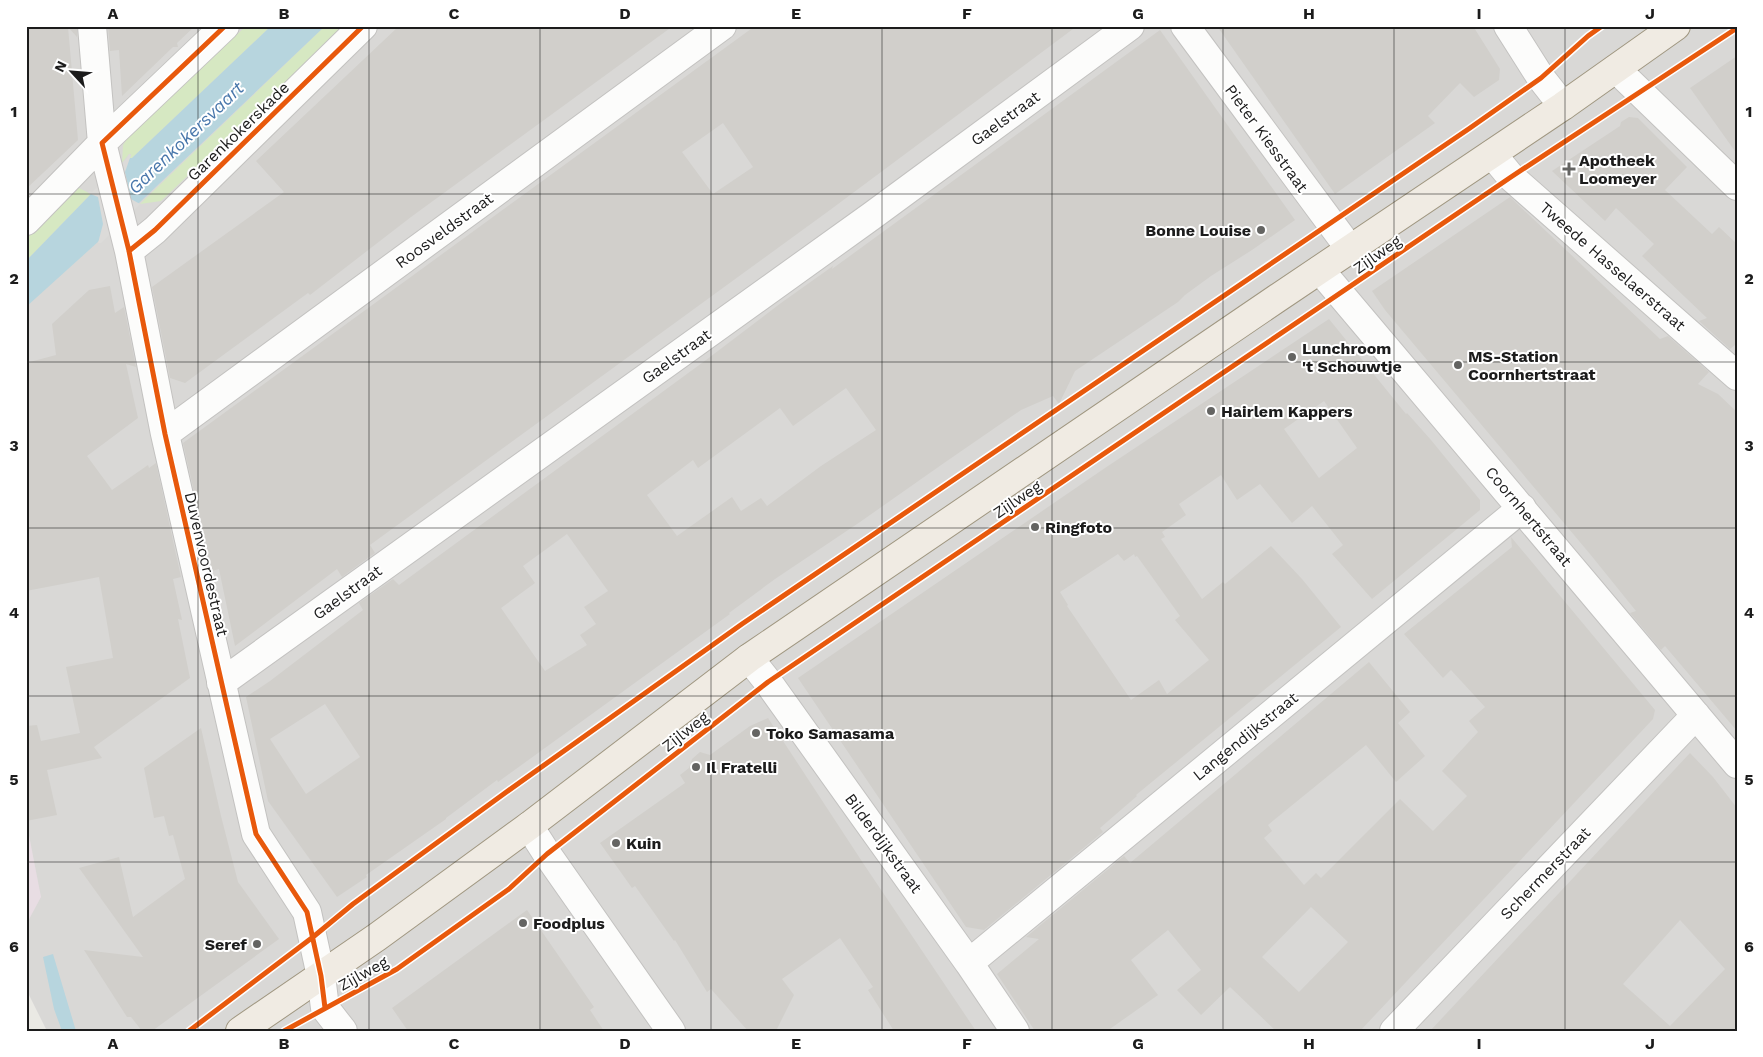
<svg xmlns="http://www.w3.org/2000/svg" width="1763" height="1057" viewBox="0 0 1763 1057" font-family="'Work Sans',sans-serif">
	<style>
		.residential { fill: #d9d8d6 }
		.industrial { fill: #e8dde3 }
		.grass { fill: #d6e8c2 }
		.water { fill: #b7d5de }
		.pier { fill: #dcdbd9 }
		.building { fill: #d1cfcb; fill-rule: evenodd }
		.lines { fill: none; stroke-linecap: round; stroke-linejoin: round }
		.minor-casing { stroke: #c3c2c0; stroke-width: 30 }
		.major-casing { stroke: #a09781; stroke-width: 30 }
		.minor { stroke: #fcfcfb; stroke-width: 28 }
		.major { stroke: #f0ebe3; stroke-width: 28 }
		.cycleway-casing { stroke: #fff; stroke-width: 8 }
		.cycleway { stroke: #e8590c; stroke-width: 5 }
		.grid { fill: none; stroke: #1c1c1c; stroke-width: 1; stroke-opacity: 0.55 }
		.poi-dot { fill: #646462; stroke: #fff; stroke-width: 2 }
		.labels { text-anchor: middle; stroke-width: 4; stroke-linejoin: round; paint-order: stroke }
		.street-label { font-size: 16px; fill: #1c1c1c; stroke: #fff }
		.poi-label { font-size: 16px; font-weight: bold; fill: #1c1c1c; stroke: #fff; text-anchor: start }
		.water-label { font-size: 18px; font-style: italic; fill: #4977ab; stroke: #fff }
		.neatline { fill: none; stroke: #1c1c1c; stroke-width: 2 }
		.grid-label { font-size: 16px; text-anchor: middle; font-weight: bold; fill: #1c1c1c }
	</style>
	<rect width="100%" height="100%" fill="#eae9e4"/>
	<!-- residential -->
	<path class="residential" d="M26 26H1737V1031H47L26 989Z"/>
	<!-- industrial -->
	<path class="industrial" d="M26 820 41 897 26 925Z"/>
	<!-- grass -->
	<path class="grass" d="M246 26H271L132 158 129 160 131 154H129L122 163 123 145 127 139Z
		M325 26H346L161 201 140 204Z
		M77 187 91 194 26 261V239Z"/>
	<!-- water -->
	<path class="water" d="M271 26H325L99 241 26 307V261L91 194 130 158H132Z
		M53 954 76 1031H62L54 1009 43 957Z"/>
	<!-- pier -->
	<path class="pier" d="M129 154 131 155 125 172 131 199 140 204 101 243H98L103 224 98 197 88 193 89 191 92 192 127 158Z"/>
	<!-- building -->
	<path class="building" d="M26 26H77V37L68 27 78 140 26 189Z
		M108 26H195L177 43 178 47H173L122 96 119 50 110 51Z
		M399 26H673L411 217 310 295 308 293 185 383 170 378 152 287 284 192 256 161Z
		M755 26H1077L830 210 370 545 375 553 342 577 337 569 235 646 219 569 212 571 183 443ZM723 123 753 167 713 194 682 152Z
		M1217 26H1473L1500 69 1499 80 1474 97 1460 83 1428 116 1435 123 1335 194Z
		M1160 30 1295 220 1252 250 1211 276 1185 295 1178 302 1075 371 1059 404 1053 396 1021 410 944 463 860 522 775 579 729 613 730 614 498 782 497 780 446 818V819L366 875 367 877 337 897 268 801 246 697 270 681 363 610 359 603 393 579 399 585 706 360 781 303 833 266 832 269ZM846 388 876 430 821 466 767 506 761 498 741 511 732 497 677 536 647 495 693 460 698 468 780 408 793 426ZM567 534 608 591 584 607 596 624 580 635 587 645 545 671 501 608 535 583 523 566ZM325 704 360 757 306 794 270 739Z
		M1737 56V154L1690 88Z
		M1629 117 1638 118 1687 167 1665 190 1712 234 1719 227 1737 244V347L1735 345 1730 349 1699 321 1707 318 1642 256 1654 244 1616 208 1605 221 1552 171 1620 126 1621 122Z
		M1510 197 1660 339 1668 336 1709 372 1698 384 1718 394 1737 412V731L1665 646 1661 650 1630 613 1636 611 1590 554 1385 310 1372 291Z
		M110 286 115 313 124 307 136 367 126 364 138 418 87 456 112 490 148 465 149 468 156 463 181 577 173 579 182 620 178 619 190 678 94 747 102 758 47 770 57 815 26 821V726L37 725 41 741 80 733 66 667 113 658 99 577 26 591V363L56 355 52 324 89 290Z
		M1329 319 1406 414 1407 413 1431 440 1480 500V510L1372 599 1332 554 1343 545 1312 506 1292 523 1260 484 1237 500 1221 475 1179 504 1186 515 1162 532 1165 537 1161 539 1202 599 1223 582 1225 584 1271 546 1302 579 1341 627 1136 795 1137 796 1100 828 1103 832 984 930 966 927 798 678 1105 468ZM1324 401 1357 448 1319 478 1284 429ZM1118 554 1124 561 1134 554 1135 557 1137 556 1180 616 1175 620 1209 660 1167 694 1159 680 1131 700 1067 606 1068 605 1060 592Z
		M1511 537 1655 710 1653 719 1360 1031H1276L1230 987 1201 1015 1177 990 1201 970 1168 930 1131 960 1158 995 1107 1031H1035L997 974 1039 939 1026 937 1124 856 1130 863 1369 662 1410 712 1398 723 1425 756 1396 782 1366 745 1268 825 1272 831 1264 838 1304 885 1316 873 1321 878 1400 799 1433 831 1467 796 1442 771 1478 732 1469 721 1485 707 1451 670 1443 678 1404 634 1512 547ZM1311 907 1348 942 1299 992 1262 957Z
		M768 718 863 863 976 1031H894L868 990 873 987 840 938 782 979 794 995 776 1031H748L711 989 707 992 675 940 674 941 635 886 632 888 600 843 685 783 680 775 689 768 692 759 700 752 710 755 750 726Z
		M201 728 221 816 238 882 279 939 152 1031H142L131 1017H127L84 950 143 957 79 868 119 857 133 917 185 879 173 835 169 836 164 816 154 818 144 768Z
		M1690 753 1713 777 1737 808V1031H1430ZM1680 920 1725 969 1670 1026 1623 984Z
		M527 910 594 1007 590 1010 604 1031H408L392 1008Z"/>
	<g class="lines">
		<!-- minor casing -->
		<g class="minor-casing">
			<path id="minor" d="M92 26 102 143 129 251 165 434 256 834 307 912 321 976 325 1008 343 1031
				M1185 26 1350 249
				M1508 26 1541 78 1563 106
				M1616 69 1737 186
				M1492 154 1511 177 1737 376
				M26 221 102 143 225 26
				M129 251 155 230 363 26
				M1320 270 1737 764
				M165 434 722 26
				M749 658 768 682 969 963 1015 1031
				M221 683 873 215 1130 26
				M529 826 547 854 671 1031
				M969 963 1522 508
				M1394 1031 1696 715"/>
		</g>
		<!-- major casing -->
		<g class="major-casing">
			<path id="major" d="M240 1031 377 937 529 826 749 658 1276 299 1563 106 1676 26"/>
		</g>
		<!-- minor -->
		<use href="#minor" class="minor"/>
		<!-- major -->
		<use href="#major" class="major"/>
		<!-- cycleway casing -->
		<g class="cycleway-casing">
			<path id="cycleway" d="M225 26 102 143 129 251 165 434 256 834 307 912 321 976 325 1008
				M129 251 155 230 363 26
				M189 1031 313 937 353 904 505 793 742 624 1470 128 1541 78 1588 36 1602 26
				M284 1031 397 969 509 889 547 854 768 682 1511 177 1737 28"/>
		</g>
		<!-- cycleway -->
		<use href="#cycleway" class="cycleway"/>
	</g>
	<!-- grid -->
	<path class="grid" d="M198 26V1031M369 26V1031M540 26V1031M711 26V1031M882 26V1031M1052 26V1031M1223 26V1031M1394 26V1031M1565 26V1031M26 194H1737M26 362H1737M26 528H1737M26 696H1737M26 862H1737"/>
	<!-- markers -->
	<g class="poi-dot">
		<path d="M1566.5 161.5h5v5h5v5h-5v5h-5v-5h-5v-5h5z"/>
		<circle cx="1261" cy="230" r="5"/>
		<circle cx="1292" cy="357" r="5"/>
		<circle cx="1458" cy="365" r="5"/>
		<circle cx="1211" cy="411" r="5"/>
		<circle cx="1035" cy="527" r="5"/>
		<circle cx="756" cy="733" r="5"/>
		<circle cx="696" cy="767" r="5"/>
		<circle cx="616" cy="843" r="5"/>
		<circle cx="523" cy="923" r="5"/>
		<circle cx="257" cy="944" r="5"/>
	</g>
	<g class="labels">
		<!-- street labels -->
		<g class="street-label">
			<text transform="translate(1005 118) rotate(-36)" y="6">Gaelstraat</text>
			<text transform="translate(238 131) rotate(-44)" y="6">Garenkokerskade</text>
			<text transform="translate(1267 138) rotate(54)" y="6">Pieter Kiesstraat</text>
			<text transform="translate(444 230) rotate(-36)" y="6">Roosveldstraat</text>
			<text transform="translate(1377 254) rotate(-35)" y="6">Zijlweg</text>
			<text transform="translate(1613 266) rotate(41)" y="6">Tweede Hasselaerstraat</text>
			<text transform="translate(676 356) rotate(-36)" y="6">Gaelstraat</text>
			<text transform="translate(1017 499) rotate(-34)" y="6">Zijlweg</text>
			<text transform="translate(1529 516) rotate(50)" y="6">Coornhertstraat</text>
			<text transform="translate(207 564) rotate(77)" y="6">Duvenvoordestraat</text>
			<text transform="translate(347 592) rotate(-36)" y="6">Gaelstraat</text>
			<text transform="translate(685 731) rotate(-38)" y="6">Zijlweg</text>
			<text transform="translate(1245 736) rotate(-39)" y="6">Langendijkstraat</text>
			<text transform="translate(884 843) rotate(54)" y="6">Bilderdijkstraat</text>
			<text transform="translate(1545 873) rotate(-46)" y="6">Schermerstraat</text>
			<text transform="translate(363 973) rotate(-29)" y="6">Zijlweg</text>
		</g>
		<!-- poi labels -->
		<g class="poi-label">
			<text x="1579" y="166">Apotheek<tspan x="1579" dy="18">Loomeyer</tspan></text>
			<text x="1251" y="236" text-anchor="end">Bonne Louise</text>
			<text x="1302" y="354">Lunchroom<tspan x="1302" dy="18">'t Schouwtje</tspan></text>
			<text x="1468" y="362">MS-Station<tspan x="1468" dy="18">Coornhertstraat</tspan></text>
			<text x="1221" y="417">Hairlem Kappers</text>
			<text x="1045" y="533">Ringfoto</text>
			<text x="766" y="739">Toko Samasama</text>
			<text x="706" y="773">Il Fratelli</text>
			<text x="626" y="849">Kuin</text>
			<text x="533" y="929">Foodplus</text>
			<text x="247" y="950" text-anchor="end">Seref</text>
		</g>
		<!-- water labels -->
		<g class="water-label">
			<text transform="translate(186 138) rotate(-44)" y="6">Garenkokersvaart</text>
		</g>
	</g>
	<!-- border -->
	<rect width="1763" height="1057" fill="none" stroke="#ffffff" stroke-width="55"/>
	<!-- north arrow -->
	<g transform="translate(72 72) rotate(296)" stroke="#ffffff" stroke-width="4" paint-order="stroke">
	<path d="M0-4L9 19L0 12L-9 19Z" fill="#1c1c1c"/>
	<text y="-8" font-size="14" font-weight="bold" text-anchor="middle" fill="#1c1c1c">N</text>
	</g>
	<rect x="28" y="28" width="1708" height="1002" class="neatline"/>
	<g class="grid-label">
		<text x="113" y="19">A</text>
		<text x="284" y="19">B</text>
		<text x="454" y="19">C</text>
		<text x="625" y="19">D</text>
		<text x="796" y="19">E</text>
		<text x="967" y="19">F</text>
		<text x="1138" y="19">G</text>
		<text x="1309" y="19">H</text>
		<text x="1479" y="19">I</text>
		<text x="1650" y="19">J</text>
		<text x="14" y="117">1</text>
		<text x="1749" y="117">1</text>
		<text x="14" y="284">2</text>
		<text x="1749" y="284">2</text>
		<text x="14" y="451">3</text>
		<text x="1749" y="451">3</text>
		<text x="14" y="618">4</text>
		<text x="1749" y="618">4</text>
		<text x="14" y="785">5</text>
		<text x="1749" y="785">5</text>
		<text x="14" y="952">6</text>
		<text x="1749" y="952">6</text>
		<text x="113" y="1049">A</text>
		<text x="284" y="1049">B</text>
		<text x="454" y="1049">C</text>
		<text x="625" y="1049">D</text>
		<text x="796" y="1049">E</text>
		<text x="967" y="1049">F</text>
		<text x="1138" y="1049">G</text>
		<text x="1309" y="1049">H</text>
		<text x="1479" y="1049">I</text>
		<text x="1650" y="1049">J</text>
	</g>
</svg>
